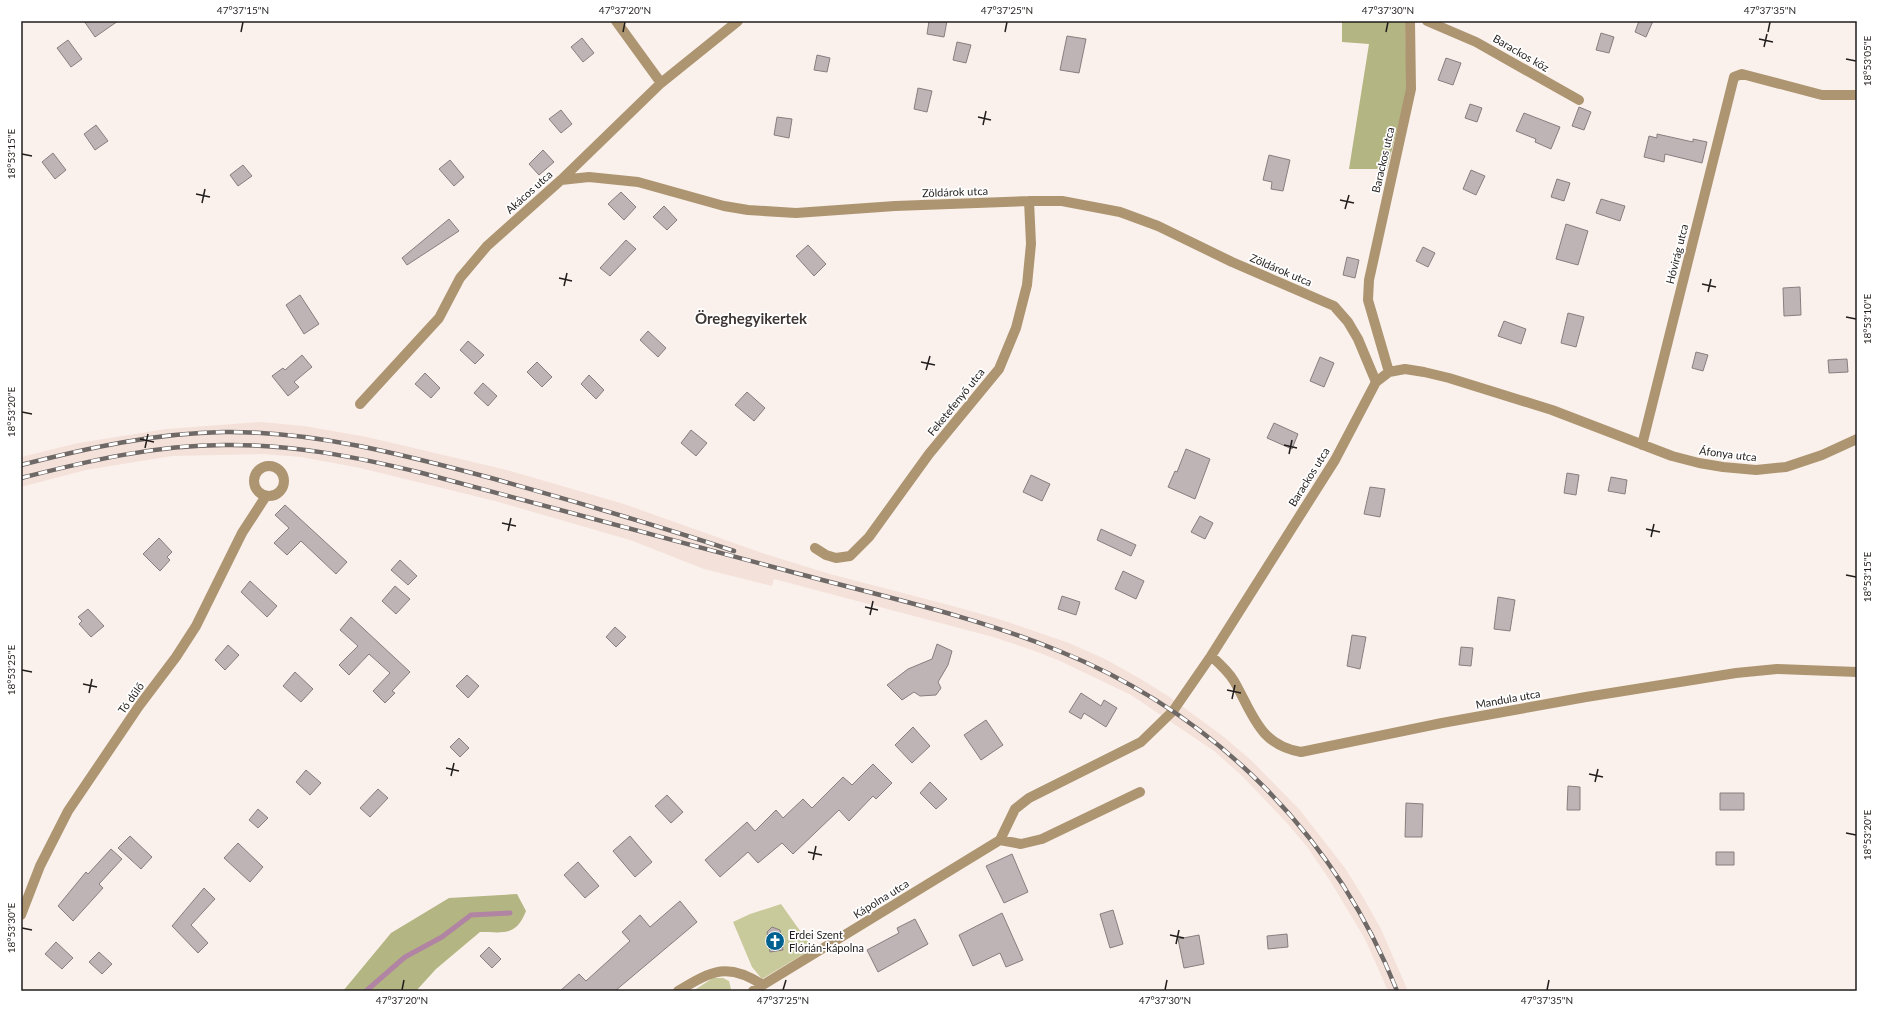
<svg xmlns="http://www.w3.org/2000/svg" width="1878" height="1012" viewBox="0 0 1878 1012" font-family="Lato,sans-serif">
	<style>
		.built { fill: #f4e2da }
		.green { fill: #c8ca9c }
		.forest { fill: #b3b582 }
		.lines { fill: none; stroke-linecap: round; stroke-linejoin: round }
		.stream { stroke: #b184a3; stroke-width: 5 }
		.building { fill: #bfb4b5; stroke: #887e7f }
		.street { stroke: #ad9571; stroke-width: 10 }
		.rail-casing { stroke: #6e6866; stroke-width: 4.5 }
		.rail { stroke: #fff; stroke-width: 3; stroke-dasharray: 9; stroke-linecap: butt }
		.ticks { fill: none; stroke: #211d1c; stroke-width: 1.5 }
		.labels { text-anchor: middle; stroke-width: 3.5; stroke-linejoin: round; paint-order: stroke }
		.street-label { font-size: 11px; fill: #211d1c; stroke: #fff }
		.poi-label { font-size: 11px; fill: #211d1c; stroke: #fff; text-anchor: start }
		.district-label { font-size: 15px; font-weight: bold; fill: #3f3734; stroke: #fff }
		.neatline { fill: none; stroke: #211d1c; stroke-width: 1.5 }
		.ticks-label { font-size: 10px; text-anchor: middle; fill: #211d1c }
	</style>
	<rect width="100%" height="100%" fill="#fbf1ec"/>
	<!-- built -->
	<path class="built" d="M261 422 304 426 367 437 507 470 624 504 762 553 830 574 949 605 999 619 1069 643 1105 659 1139 678 1168 696 1224 737 1252 761 1299 809 1345 868 1363 897 1381 929 1408 991H1388L1365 939 1329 879 1308 848 1286 822 1242 776 1214 751 1131 695 1060 661 1032 650 993 637 774 579 772 586 704 569 630 540 495 501 360 468 301 457 262 454 172 456 86 470 21 487V457L78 443 166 429Z"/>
	<!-- green -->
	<path class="green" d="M781 904 808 942 807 952 762 979 752 967 733 922 750 914Z
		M713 978H723L729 981 731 989 727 991H693Z"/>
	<!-- forest -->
	<path class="forest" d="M1342 21H1405L1407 91 1387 169H1349L1369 44 1342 42Z
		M517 894 526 911C516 937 503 932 480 932L436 969 416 991H343L391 933 449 898Z"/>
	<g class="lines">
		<!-- stream -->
		<path class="stream" d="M366 991 405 957 442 937 471 915 510 913"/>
	</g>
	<!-- building -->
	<path class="building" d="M84 21H118L95 37Z
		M929 21H947L944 37 927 34Z
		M1639 21H1653L1646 37 1635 32Z
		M1601 33 1614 37 1609 53 1596 50Z
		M1067 36 1086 39 1079 73 1060 70Z
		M582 38 594 53 583 62 571 47Z
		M68 40 82 59 71 67 57 48Z
		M957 42 971 45 966 63 953 60Z
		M817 55 830 58 827 72 814 70Z
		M1446 58 1461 63 1453 85 1438 80Z
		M918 88 932 91 927 112 914 109Z
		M1470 104 1482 108 1477 122 1465 118Z
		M1579 107 1591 112 1584 130 1572 126Z
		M561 110 572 124 561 133 549 119Z
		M1524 113 1560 127 1551 149 1535 142 1536 139 1516 131Z
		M777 117 792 119 789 138 774 135Z
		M96 125 108 141 95 150 84 134Z
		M1657 134 1693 142V139L1707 142 1702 163 1665 154 1664 162 1644 157 1649 136 1657 138Z
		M543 150 554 162 539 175 529 164Z
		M53 153 66 170 55 179 42 162Z
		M1269 155 1290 160 1283 191 1271 189 1272 182 1263 180Z
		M450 160 464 177 454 186 439 169Z
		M243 165 252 176 238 186 230 175Z
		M1471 170 1485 176 1476 195 1463 189Z
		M1557 179 1570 183 1564 201 1551 197Z
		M621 192 636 207 624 220 608 204Z
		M1601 199 1625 206 1620 221 1596 213Z
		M664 206 677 220 667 230 653 217Z
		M449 219 459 231 407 265 402 258Z
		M1566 224 1588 231 1578 265 1556 259Z
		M626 240 636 249 610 276 600 268Z
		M808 245 826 264 814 276 796 256Z
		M1423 247 1435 253 1428 267 1416 261Z
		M1347 257 1359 260 1355 278 1343 275Z
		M1800 287 1801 315 1784 316 1783 288Z
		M300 295 319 324 304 334 286 305Z
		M1568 313 1584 317 1576 347 1561 343Z
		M1504 321 1526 329 1521 344 1498 336Z
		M648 331 666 348 658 357 640 340Z
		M468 341 484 355 475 364 460 350Z
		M1696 352 1708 355 1703 371 1692 368Z
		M302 355 312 367 294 382 299 387 288 396 272 376 283 368 285 370Z
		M1320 357 1334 363 1324 387 1310 381Z
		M1847 359 1848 372 1829 373 1828 360Z
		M537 362 552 377 542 387 527 372Z
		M425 373 440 388 431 398 415 384Z
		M589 375 604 390 596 399 581 384Z
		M483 383 497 396 488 406 474 393Z
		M747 392 765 408 754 421 735 405Z
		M1274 423 1298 434 1292 449 1267 438Z
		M691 430 707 443 696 456 681 443Z
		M1186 449 1210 459 1195 499 1168 487 1175 471 1177 472Z
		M1567 473 1579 475 1576 495 1564 493Z
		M1031 475 1050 484 1042 501 1023 492Z
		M1611 477 1627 480 1625 494 1608 491Z
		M1370 487 1385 489 1380 517 1364 514Z
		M285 505 347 562 336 574 301 541 287 555 274 543 289 528 275 515Z
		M1200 516 1213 523 1205 539 1191 532Z
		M1101 529 1136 545 1131 556 1097 540Z
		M159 538 172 552 167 557 170 560 160 571 143 554Z
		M400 560 417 576 408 585 391 570Z
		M1123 571 1144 581 1136 599 1115 589Z
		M250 581 277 606 267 617 241 592Z
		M395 586 410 599 396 614 382 601Z
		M1062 596 1080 602 1076 615 1058 609Z
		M1498 597 1515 600 1510 631 1494 629Z
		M88 609 104 626 91 637 79 624 82 621 78 617Z
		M351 617 410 672 392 691 395 693 385 703 373 691 390 673 369 654 349 675 339 665 358 646 340 630Z
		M615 627 626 637 616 647 606 637Z
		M1352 635 1366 637 1360 669 1347 666Z
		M937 644 952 651 948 665 938 682 941 688 936 695 920 696 914 692 902 700 887 685 908 669 932 659Z
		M228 645 239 655 225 670 215 660Z
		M1461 647 1473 648 1471 666 1459 665Z
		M295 672 313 689 301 702 283 686Z
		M467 675 479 686 468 698 456 686Z
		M1081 693 1101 706 1104 700 1117 708 1106 727 1084 713 1081 719 1069 712Z
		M986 720 1003 745 981 760 964 735Z
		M913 727 930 746 912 763 895 745Z
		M459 738 469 748 460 757 450 747Z
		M873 764 892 783 876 799 873 796 849 821 839 810 793 854 782 843 758 863 748 852 720 877 705 860 747 822 755 831 776 810 783 818 803 799 812 808 843 777 852 785Z
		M306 770 321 783 310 795 296 782Z
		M930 782 947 799 936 809 920 793Z
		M1568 786 1580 787V810H1567Z
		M378 789 388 798 370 817 360 808Z
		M1720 793H1744V810H1720Z
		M667 795 683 812 671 823 655 806Z
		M1406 803 1423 804 1422 837H1405Z
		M258 809 268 818 258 828 249 820Z
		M130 836 152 857 141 869 118 848Z
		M630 836 652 862 635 877 613 851Z
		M238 843 263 867 250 882 224 858Z
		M111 849 122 859 99 884 103 888 73 921 58 906 86 872 88 874Z
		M1716 852H1734V865H1716Z
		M1012 854 1028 892 1004 903 986 866Z
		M578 862 599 886 585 898 564 875Z
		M204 888 215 899 191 925 208 943 198 953 172 926Z
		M680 901 697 922 615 991H560L579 974 586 981 630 941 622 932 640 915 650 927Z
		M1113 910 1123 944 1110 948 1100 914Z
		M1002 913 1023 960 1006 967 1000 953 973 966 959 935Z
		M915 919 928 944 878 972 867 950 899 933 897 928Z
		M772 927 780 930 783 950 770 952 767 932Z
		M1287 934 1288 947 1268 949 1267 936Z
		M1199 935 1204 964 1184 968 1178 939Z
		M56 942 73 958 62 969 45 954Z
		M489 947 501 959 492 968 480 956Z
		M99 952 112 964 102 974 89 962Z"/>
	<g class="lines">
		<!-- street -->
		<path class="street" d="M616 21 661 83
			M1427 21 1476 42 1579 100
			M561 180 589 177 638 182 724 206 748 210 796 213 895 206 1029 201H1062L1120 212 1158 226 1232 262 1334 306 1348 322 1358 339 1376 382
			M1389 372 1368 300 1369 280 1411 89 1410 21
			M360 404 439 318 460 278 487 246 561 180 661 83 738 21
			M1642 445 1734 77 1742 74 1822 95H1857
			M254 481a15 15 0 1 1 30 0a15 15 0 1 1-30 0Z
			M815 548 826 555 836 558 850 556 869 537 929 454 999 369 1016 328 1027 285 1031 244 1029 201
			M1211 656C1220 664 1228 671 1234 681 1253 714 1259 745 1301 752L1442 723 1586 697 1736 673 1777 669 1857 672
			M1000 840 1021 844 1042 839 1140 792
			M21 915 40 866 68 811 139 706 176 657 196 626 242 533 266 496
			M678 991C713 970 728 962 763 985
			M753 991 1000 840 1015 809 1029 798 1141 742 1173 711 1211 656 1335 460 1376 382 1389 372 1405 369 1424 372 1449 378 1552 410 1672 456 1699 463 1723 467 1756 470 1786 467 1822 455 1857 439"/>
		<!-- rail casing -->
		<g class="rail-casing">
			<path id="rail" d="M21 465C88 448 155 433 224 432 315 431 404 455 491 478 573 501 653 524 734 551
				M21 478C88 461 155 445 224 445 292 444 357 457 422 473 546 506 669 539 792 572 881 596 974 616 1059 651 1214 713 1336 836 1397 991"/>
		</g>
		<!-- rail -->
		<use href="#rail" class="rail"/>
	</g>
	<!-- ticks -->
	<path class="ticks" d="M241 32 243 22M623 32 625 22M1005 32 1007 22M1386 32 1388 22M1768 32 1770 22M1759 39 1773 42M1764 47 1767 34M1846 59 1856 61M978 117 991 120M983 125 986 111M22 154 32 156M196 194 210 197M1340 200 1354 203M202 203 205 189M1345 209 1349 195M559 278 572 281M1702 284 1716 287M564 286 567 273M1708 292 1711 279M1846 317 1856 319M921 362 935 365M926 370 930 356M22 412 32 414M140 439 154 442M1284 445 1297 448M145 448 148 434M1289 454 1292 440M502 523 516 526M1646 529 1660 532M508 531 511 518M1651 537 1654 524M1846 575 1856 577M865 607 878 610M870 615 873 601M22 670 32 672M83 684 97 687M1227 690 1241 693M89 693 92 679M1232 699 1235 685M446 768 459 771M1589 774 1603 777M451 776 454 763M1595 782 1598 769M1846 833 1856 835M808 852 822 855M813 860 816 846M22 928 32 930M1170 935 1184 938M1176 944 1179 930M402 990 404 980M783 990 786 980M1165 990 1167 980M1547 990 1549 980"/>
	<!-- icons -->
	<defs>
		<g id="church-disc" transform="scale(1)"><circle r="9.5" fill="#006190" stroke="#fff"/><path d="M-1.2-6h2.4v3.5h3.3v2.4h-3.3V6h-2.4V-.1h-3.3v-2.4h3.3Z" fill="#fff"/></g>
	</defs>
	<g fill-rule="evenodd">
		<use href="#church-disc" x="775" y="941"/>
	</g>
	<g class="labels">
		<!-- street labels -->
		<g class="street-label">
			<text transform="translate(1521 53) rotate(30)" y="4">Barackos köz</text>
			<text transform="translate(1383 160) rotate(-77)" y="4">Barackos utca</text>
			<text transform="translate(529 192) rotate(-42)" y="4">Akácos utca</text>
			<text transform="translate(955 192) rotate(-2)" y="4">Zöldárok utca</text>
			<text transform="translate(1677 254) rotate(-76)" y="4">Hóvirág utca</text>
			<text transform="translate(1281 270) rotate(23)" y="4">Zöldárok utca</text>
			<text transform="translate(956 402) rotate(-51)" y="4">Feketefenyő utca</text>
			<text transform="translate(1728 454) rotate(7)" y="4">Áfonya utca</text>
			<text transform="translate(1309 477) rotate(-58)" y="4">Barackos utca</text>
			<text transform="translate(131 698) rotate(-54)" y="4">Tó dűlő</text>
			<text transform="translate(1508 699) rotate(-10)" y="4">Mandula utca</text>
			<text transform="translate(881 899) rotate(-32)" y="4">Kápolna utca</text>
		</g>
		<!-- poi labels -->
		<g class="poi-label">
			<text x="789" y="939">Erdei Szent<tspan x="789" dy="13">Flórián-kápolna</tspan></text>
		</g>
		<!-- district labels -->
		<g class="district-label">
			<text x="751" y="324">Öreghegyikertek</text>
		</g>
	</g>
	<!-- border -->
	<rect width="1878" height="1012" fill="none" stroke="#ffffff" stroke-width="44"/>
	<rect x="22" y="22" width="1834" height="968" class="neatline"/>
	<g class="ticks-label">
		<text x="243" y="14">47°37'15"N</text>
		<text x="625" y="14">47°37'20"N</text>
		<text x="1007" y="14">47°37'25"N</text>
		<text x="1388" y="14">47°37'30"N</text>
		<text x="1770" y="14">47°37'35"N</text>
		<text transform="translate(1867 61) rotate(-90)" y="4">18°53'05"E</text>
		<text transform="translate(11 154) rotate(-90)" y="4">18°53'15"E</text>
		<text transform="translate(1867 319) rotate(-90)" y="4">18°53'10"E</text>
		<text transform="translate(11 412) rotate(-90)" y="4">18°53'20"E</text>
		<text transform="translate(1867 577) rotate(-90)" y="4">18°53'15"E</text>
		<text transform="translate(11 670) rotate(-90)" y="4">18°53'25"E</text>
		<text transform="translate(1867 835) rotate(-90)" y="4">18°53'20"E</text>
		<text transform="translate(11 928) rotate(-90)" y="4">18°53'30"E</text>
		<text x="402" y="1004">47°37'20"N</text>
		<text x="783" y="1004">47°37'25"N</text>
		<text x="1165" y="1004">47°37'30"N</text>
		<text x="1547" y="1004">47°37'35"N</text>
	</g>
</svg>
